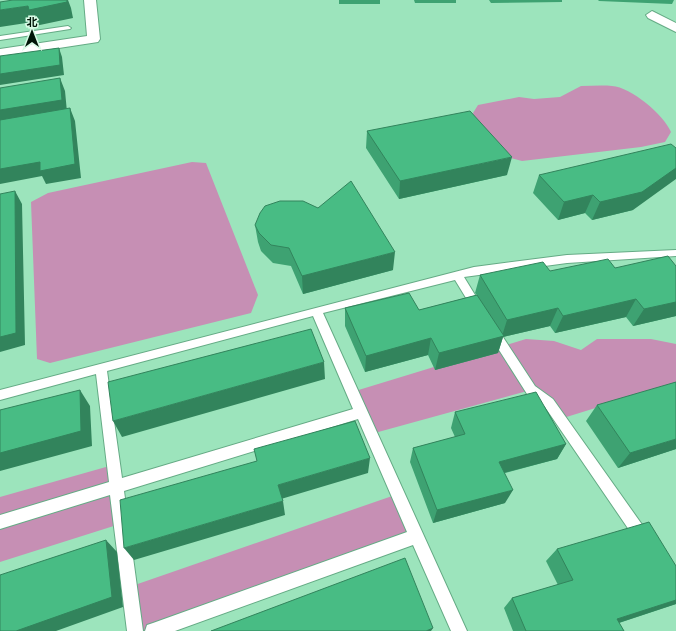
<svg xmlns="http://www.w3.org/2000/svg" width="676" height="631" viewBox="0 0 676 631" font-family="'Open Sans','Noto Sans SC',sans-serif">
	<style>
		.green { fill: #c68fb4 }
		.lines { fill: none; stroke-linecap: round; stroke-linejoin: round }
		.lane-casing { stroke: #65ab85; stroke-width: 2 }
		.street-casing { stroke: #65ab85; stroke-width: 2 }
		.lane { fill: #fff; fill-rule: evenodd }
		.street { fill: #fff; fill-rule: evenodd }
		.wall { fill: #3ea272 }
		.shaded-wall { fill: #32845c }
		.building { fill: #48bc84; stroke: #32845c }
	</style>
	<rect width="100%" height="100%" fill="#9ce4bc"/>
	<!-- green -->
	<path class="green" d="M581 86C591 86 602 85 612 86 631 87 664 115 671 132L665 142 641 147 522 161 503 156 476 125 473 113 478 105 519 97 534 99 560 97Z
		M192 162 206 163 258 295 251 313 50 363 37 359 31 202 48 193Z
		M526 339 554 341 581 350 597 339H651L676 344V383L560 419 531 390 371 434 352 392Z
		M113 465 120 524 0 562V497Z
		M398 494 417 536 153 631H135L129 587Z"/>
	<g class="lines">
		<!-- lane casing -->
		<g class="lane-casing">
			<path id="lane" d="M68 26 71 28 70 29 0 40V36Z
				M676 250V256L567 263 464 277 483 308 478 312 474 311 455 280 323 313 467 631H451L413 545 175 631H145L147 625 153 623 407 532 358 419 124 491 143 631H127L110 495 0 529V515L109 482 96 374 0 400V390L474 267 567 255ZM313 316 353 409 122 478 107 371Z
				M493 327 497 328 535 386 553 399 648 533 650 538 648 543 643 545 638 543 545 407 527 394 487 331 489 328Z"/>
		</g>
		<!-- street casing -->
		<g class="street-casing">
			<path id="street" d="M84 0H96L100 39 98 42 0 57V49L87 36Z
				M652 11 676 23V32L648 18 646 15Z"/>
		</g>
		<!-- lane -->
		<use href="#lane" class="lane"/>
		<!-- street -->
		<use href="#street" class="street"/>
	</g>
	<!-- wall -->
	<path class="wall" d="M339 0H380V4H339Z
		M414 0H456V3H415Z
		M489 0H562V2L491 3Z
		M598 0H674L672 4 599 1Z
		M367 131 507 175 399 199 366 148Z
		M539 175 633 210 592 220 585 213 558 220 533 193Z
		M255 225 393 270 303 294 291 266 273 263 261 251 258 242Z
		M676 266V316L633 326 626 317 555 333 550 326 503 337 498 353 435 370 428 355 365 372 345 326V308L419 310 477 295 475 293 480 275 615 268Z
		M597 405 676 449 618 468 586 421Z
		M455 412 566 444 557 459 505 473V503L433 523 410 462 413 448 455 437 451 428Z
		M557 549 676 566V604L619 623 624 631H513L504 608 512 598 558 585 546 561Z"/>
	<!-- shaded-wall -->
	<path class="shaded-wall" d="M68 0 71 8 73 18 35 26 33 22 0 27V10Z
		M59 48 62 57 64 75 0 85V74Z
		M60 78 65 91 67 112 0 124V110Z
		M70 108 75 121 81 178 46 184 42 176 0 184V169Z
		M512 157 507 175 399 199 400 181Z
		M676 168V179L633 210 592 220 600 202Z
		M15 191 22 204 25 345 0 352V337Z
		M593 195 585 213 558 220 564 202Z
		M395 252 393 270 303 294 302 276Z
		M636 299 626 317 555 333 563 316Z
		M676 302V316L633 326 644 309Z
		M558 308 550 326 503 337 498 353 435 370 439 353 502 336 507 320Z
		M431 338 428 355 365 372 366 356Z
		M324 362 325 379 122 437 113 421Z
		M80 390 90 406 92 446 0 471V453Z
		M676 439V449L618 468 630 453Z
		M566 444 557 459 492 476 499 462Z
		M370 458 368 473 281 499 278 485Z
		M513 490 505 503 433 523 437 510Z
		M283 501 285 515 134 560 124 548Z
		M106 540 117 552 123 607 56 631H16Z
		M676 600V604L603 628 617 619Z
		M433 628 431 631H426Z"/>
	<!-- building -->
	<path class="building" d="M13 0H67V2L29 10 28 6 0 10V2Z
		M59 48 60 65 0 74V56Z
		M60 78 62 100 0 110V88Z
		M70 108 75 164 40 171V162L0 169V120Z
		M470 111 512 157 400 181 367 131Z
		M671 144 676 148V168L642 192 600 202 593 195 564 202 539 175Z
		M351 181 395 252 302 276 289 248 271 245 259 233 255 225 260 213 265 206 280 201H303L318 208Z
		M15 191 16 333 0 337V194Z
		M668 256 676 266V302L644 309 636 299 563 316 558 308 507 320 480 275 543 262 550 271 608 259 615 268Z
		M409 293 419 310 477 295 504 336 439 353 431 338 366 356 345 308Z
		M311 329 324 362 113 421 108 382Z
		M676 382V439L630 453 597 405Z
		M80 390 81 431 0 453V410Z
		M536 392 566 444 499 462 513 490 437 510 413 448 465 434 455 412Z
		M355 421 370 458 278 485 283 501 124 548 120 500 257 461 254 449Z
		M649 522 676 566V600L617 619 624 631H526L512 598 573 580 557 549Z
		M106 540 112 597 16 631H0V575Z
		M405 558 433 628 426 631H211Z"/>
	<!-- north arrow -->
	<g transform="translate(32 32)" stroke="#d9fce7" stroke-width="3" paint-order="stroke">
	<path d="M0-3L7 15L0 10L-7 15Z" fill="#001508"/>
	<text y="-6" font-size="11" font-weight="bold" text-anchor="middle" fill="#001508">北</text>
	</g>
</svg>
